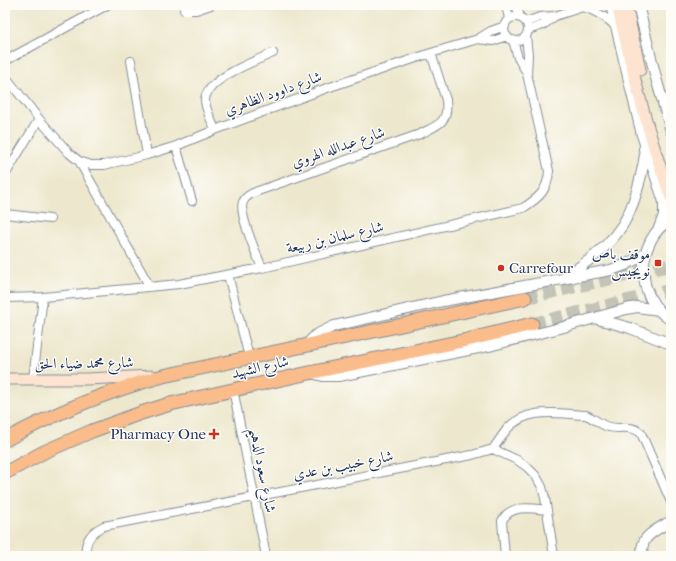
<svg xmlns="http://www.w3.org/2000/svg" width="676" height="561" viewBox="0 0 676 561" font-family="'IM FELL French Canon',Amiri,serif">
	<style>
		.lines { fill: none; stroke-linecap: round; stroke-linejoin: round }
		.trunk-tunnel { stroke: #c3c3b7; stroke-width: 13; stroke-dasharray: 13 6; stroke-linecap: butt }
		.minor-casing { stroke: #848c96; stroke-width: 10 }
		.tertiary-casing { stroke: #848c96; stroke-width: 12 }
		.secondary-casing { stroke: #848c96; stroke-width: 13 }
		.trunk-casing { stroke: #848c96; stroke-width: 15 }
		.minor { stroke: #fff; stroke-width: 8 }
		.tertiary { stroke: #fff; stroke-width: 10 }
		.secondary { stroke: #fde4d1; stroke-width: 11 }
		.trunk { stroke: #fabc8b; stroke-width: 13 }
		.poi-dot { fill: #c8321e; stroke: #fdfcf7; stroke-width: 1.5 }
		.labels { text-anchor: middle; stroke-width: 3; stroke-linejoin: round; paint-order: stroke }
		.street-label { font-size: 15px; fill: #1b2f5e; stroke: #fdfcf7 }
		.poi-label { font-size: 15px; fill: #1b2f5e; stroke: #fdfcf7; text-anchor: end }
	</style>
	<rect width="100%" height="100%" fill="#fdfcf7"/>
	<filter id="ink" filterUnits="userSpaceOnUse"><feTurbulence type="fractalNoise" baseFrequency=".025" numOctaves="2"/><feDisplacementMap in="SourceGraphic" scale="8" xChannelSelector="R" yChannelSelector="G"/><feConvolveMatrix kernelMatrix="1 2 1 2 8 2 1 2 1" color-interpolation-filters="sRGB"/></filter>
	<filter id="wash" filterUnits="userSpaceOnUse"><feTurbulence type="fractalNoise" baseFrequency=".012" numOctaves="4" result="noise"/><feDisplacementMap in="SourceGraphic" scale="16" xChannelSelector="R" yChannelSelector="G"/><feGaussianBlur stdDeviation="0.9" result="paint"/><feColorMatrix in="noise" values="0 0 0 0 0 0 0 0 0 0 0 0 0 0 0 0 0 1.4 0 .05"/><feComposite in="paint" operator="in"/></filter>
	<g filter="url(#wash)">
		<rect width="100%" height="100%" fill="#ede8cd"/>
	</g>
	<g filter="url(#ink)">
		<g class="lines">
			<!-- trunk-tunnel -->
			<path class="trunk-tunnel" d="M525 298 671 265
				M532 324 671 290"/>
			<!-- minor casing -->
			<g class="minor-casing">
				<path id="minor" d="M506 5 509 19
					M516 5 520 17
					M583 7C596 11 606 16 616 27
					M184 10H196L211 5
					M504 29a12 12 0 1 1 24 0a12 12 0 1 1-24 0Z
					M526 22 540 17 555 16 583 7 585 5
					M528 30 543 25 555 16
					M478 39 493 41 507 36
					M513 40 518 58 527 73
					M5 61 107 5
					M131 61 147 155
					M5 76 39 119 69 153 79 161 91 165H104L147 155 176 146 215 130 327 88 431 53 478 39 491 31 505 26
					M215 130C212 121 205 109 205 100 206 79 255 61 273 53
					M176 146 192 201
					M79 161 150 287
					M5 175 39 119
					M5 214 50 219
					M262 268C257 255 238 213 243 202 245 197 252 193 258 191L420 134C438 125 449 123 446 100L431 53
					M228 275 249 357
					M5 298 43 297 179 284 262 268 523 208C539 198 548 190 549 171L527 74 528 55 526 36
					M33 379 43 297
					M233 389 266 556
					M493 449C497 443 502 436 507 429 528 406 559 414 586 415 594 418 600 425 609 427 621 430 630 424 641 433L671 502
					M86 556C84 541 91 532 104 526L472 455 493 449 517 460 527 467 536 476 542 487 545 498 554 556
					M505 556 502 521C510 504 531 508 547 510"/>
			</g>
			<!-- tertiary casing -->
			<g class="tertiary-casing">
				<path id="tertiary" d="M611 5 642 135 664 202V215L659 228
					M638 5 656 78 671 131
					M671 219C635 240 634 299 671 320
					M567 275C620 243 635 215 645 155L644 149
					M594 318 630 328 671 344
					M306 345 316 335 334 326 443 301 611 270 625 265 645 254
					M311 373 323 376H339L493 345 560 328 626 309 637 307 659 310
					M643 556C638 536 657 530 671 521"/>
			</g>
			<!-- secondary casing -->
			<g class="secondary-casing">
				<path id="secondary" d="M617 5C632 70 648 135 671 198
					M626 5 640 70
					M5 379H86L152 376"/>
			</g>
			<!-- trunk casing -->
			<g class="trunk-casing">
				<path id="trunk" d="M5 440C55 413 108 391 163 376L388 328 525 298
					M5 473 44 452 92 431 141 413 170 404 309 373 467 340 532 324"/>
			</g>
			<!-- minor -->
			<use href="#minor" class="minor"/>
			<!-- tertiary -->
			<use href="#tertiary" class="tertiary"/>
			<!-- secondary -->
			<use href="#secondary" class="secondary"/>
			<!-- trunk -->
			<use href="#trunk" class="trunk"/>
		</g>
	</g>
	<!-- markers -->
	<g class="poi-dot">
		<rect x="654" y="259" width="8" height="8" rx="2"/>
		<circle cx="501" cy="268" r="4"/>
		<path d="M212 428h4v4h4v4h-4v4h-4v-4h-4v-4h4z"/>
	</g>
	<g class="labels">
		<!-- street labels -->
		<g class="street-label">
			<text transform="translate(273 93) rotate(-20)" y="5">شارع داوود الظاهري</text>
			<text transform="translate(338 147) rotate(-19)" y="5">شارع عبدالله الهروي</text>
			<text transform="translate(335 237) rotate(-13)" y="5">شارع سلمان بن ربيعة</text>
			<text transform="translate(84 363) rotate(-1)" y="5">شارع محمد ضياء الحق</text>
			<text transform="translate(260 367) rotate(-13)" y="5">شارع الشهيد</text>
			<text transform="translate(343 465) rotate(-11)" y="5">شارع خبيب بن عدي</text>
			<text transform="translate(263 470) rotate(79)" y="5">شارع سعود الدهيم</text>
		</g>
		<!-- poi labels -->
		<g class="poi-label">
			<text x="650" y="259">موقف باص<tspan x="650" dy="17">نويجيس</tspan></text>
			<text x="509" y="273" text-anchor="start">Carrefour</text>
			<text x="206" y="439">Pharmacy One</text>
		</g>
	</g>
	<!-- margin -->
	<rect width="676" height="561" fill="none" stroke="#fdfcf7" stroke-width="20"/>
</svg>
